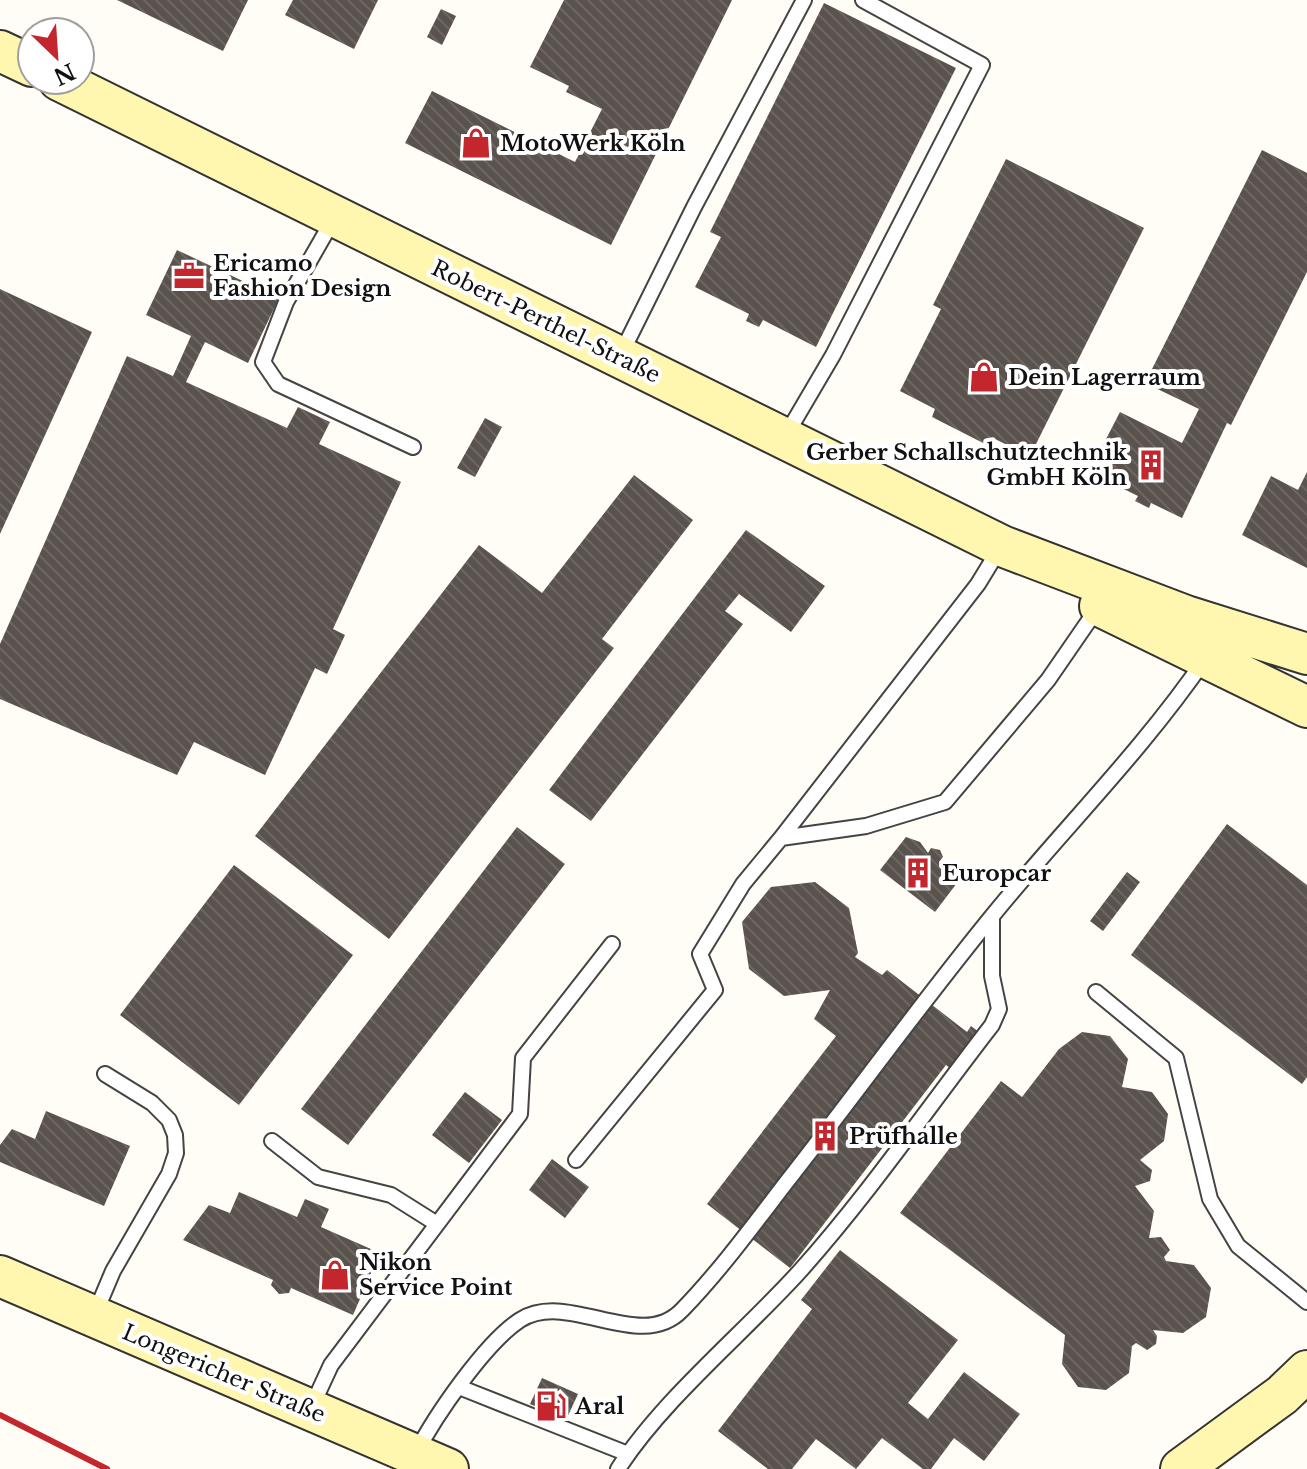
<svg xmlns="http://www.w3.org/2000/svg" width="1307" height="1469" viewBox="0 0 1307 1469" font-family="'Libre Baskerville',serif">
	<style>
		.building { fill: url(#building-back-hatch) }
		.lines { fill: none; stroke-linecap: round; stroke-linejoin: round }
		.lane-casing { stroke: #444; stroke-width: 18 }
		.secondary-casing { stroke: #333; stroke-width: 44 }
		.lane { stroke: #fff; stroke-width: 14 }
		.secondary { stroke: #fff6b0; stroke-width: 40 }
		.rail { stroke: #c4262e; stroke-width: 6 }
		.labels { text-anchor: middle; stroke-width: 8; stroke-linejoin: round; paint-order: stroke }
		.poi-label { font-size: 22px; font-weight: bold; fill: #111; stroke: #fff; text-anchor: start }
		.street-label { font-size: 22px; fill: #111; stroke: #fff }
	</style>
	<defs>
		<pattern id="building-back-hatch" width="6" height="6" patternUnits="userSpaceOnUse" patternTransform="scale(2)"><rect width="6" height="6" fill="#5a524d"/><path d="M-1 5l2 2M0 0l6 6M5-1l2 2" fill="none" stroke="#6d6662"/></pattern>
	</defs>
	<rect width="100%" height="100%" fill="#fffdf5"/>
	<!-- building -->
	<path class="building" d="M117 0H248L223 51Z
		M293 0H378L354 49 285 15Z
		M564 0H732L611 245 405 143 432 91 575 162 602 109 566 92 569 86 530 67Z
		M824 3 956 68 816 347 763 320 759 327 746 321 749 314 695 287 721 237 710 232Z
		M441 9 456 16 442 45 427 37Z
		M1262 150 1307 173V272L1231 425 1227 423 1182 518 1151 503 1149 508 1135 501 1138 496 1089 472 1120 412 1182 443 1199 409 1145 383Z
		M1006 159 1144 228 1030 456 993 438 989 446 932 417 935 409 900 391 941 309 933 305Z
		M177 250 279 298 248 363 205 342 186 382 287 428 298 407 330 422 319 444 401 482 333 629 345 635 327 674 315 668 265 775 194 742 177 775 0 699V644L127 356 173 376 191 336 146 315Z
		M0 289 92 332 0 534Z
		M485 418 502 427 475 477 457 468Z
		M1307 472V568L1242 535 1271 476 1298 490Z
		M634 475 693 520 602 639 614 648 389 939 255 836 479 545 542 593Z
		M746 530 825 586 791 632 739 594 725 611 743 624 591 821 549 790Z
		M1227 824 1307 885V1077L1302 1084 1131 955Z
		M517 827 565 864 348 1145 301 1109Z
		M906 837 920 842 928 853 931 848 940 850 943 857 939 862 951 867 960 879 935 912 880 870Z
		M234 865 353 955 239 1105 120 1015Z
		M1127 872 1140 882 1103 931 1090 921Z
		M815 882 849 908 858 953 855 957 882 975 887 970 967 1032 971 1026 979 1032 951 1069 946 1065 790 1268 707 1204 836 1036 814 1019 830 990 784 996 749 969 742 922 771 887Z
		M1082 1032 1110 1036 1128 1059 1122 1087 1152 1092 1168 1114 1164 1141 1140 1160 1152 1170 1150 1181 1135 1186 1154 1211 1149 1238 1161 1237 1170 1250 1164 1257 1166 1261 1194 1265 1211 1288 1206 1317 1183 1333 1153 1330 1157 1336 1156 1344 1147 1350 1136 1343 1132 1346 1129 1373 1106 1390 1078 1387 1062 1364 1065 1335 900 1213 1001 1081 1022 1097 1059 1049Z
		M465 1092 502 1120 469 1163 432 1135Z
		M46 1111 130 1146 104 1206 0 1162V1145L12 1129 35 1139Z
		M552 1159 589 1187 565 1218 529 1190Z
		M239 1192 297 1217 305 1199 329 1209 321 1227 380 1253 353 1315 291 1288 289 1293 279 1294 271 1285 273 1280 183 1240 209 1205 230 1213Z
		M840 1250 958 1340 908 1403 928 1419 964 1372 1020 1414 984 1461 954 1438 931 1469H923L882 1438 856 1469 816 1439 792 1469H768L718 1431 812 1309 801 1300Z
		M542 1378 578 1394 566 1420 530 1404Z"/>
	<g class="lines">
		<!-- lane casing -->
		<g class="lane-casing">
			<path id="lane" d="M333 220 286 302 263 362 278 384 413 447
				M621 354 694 207 804 0
				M786 435 833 355 982 65 863 0
				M781 838 978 584 1000 548
				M1096 992 1176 1058 1210 1199 1238 1246 1307 1302
				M272 1141 318 1177 391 1195 437 1224
				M576 1160 715 990 700 954 743 884 781 838 866 826 945 802 1048 680 1099 606
				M94 1316 113 1271 169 1174 176 1153 175 1135 169 1120 152 1103 105 1074
				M459 1387 628 1454
				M312 1406 331 1365 520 1114 523 1058 612 944
				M416 1453C435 1416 485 1343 520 1320 568 1289 640 1354 682 1310 719 1272 752 1227 785 1184 855 1095 921 1003 993 915 1063 829 1142 751 1205 659
				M618 1469C663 1399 743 1334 800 1271 869 1194 929 1106 992 1025L999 1009 992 976V916"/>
		</g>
		<!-- secondary casing -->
		<g class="secondary-casing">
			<path id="secondary" d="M0 51 32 66
				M59 80 1002 546 1186 616 1307 654
				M1100 606 1307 707
				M0 1276 448 1469
				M1181 1469 1282 1395 1307 1371"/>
		</g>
		<!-- lane -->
		<use href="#lane" class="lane"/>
		<!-- secondary -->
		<use href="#secondary" class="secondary"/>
		<!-- rail -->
		<path class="rail" d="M0 1415 107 1469"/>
	</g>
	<!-- icons -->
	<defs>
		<g id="shop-bare" transform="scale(2.4)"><path d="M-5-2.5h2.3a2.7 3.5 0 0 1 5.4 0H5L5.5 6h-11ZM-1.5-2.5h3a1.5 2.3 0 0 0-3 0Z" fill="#c4262e" stroke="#fff" stroke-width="2.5" paint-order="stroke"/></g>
		<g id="office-bare" transform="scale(2.4)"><path d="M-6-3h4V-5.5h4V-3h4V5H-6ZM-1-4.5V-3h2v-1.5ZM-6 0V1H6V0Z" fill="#c4262e" stroke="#fff" stroke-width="2.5" paint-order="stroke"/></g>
		<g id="building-bare" transform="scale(2.4)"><path d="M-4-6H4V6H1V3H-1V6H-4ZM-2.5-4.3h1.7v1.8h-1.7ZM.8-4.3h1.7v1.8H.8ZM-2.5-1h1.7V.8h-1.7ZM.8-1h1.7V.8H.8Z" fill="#c4262e" stroke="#fff" stroke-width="2.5" paint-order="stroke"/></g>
		<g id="fuel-bare" transform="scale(2.4)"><path d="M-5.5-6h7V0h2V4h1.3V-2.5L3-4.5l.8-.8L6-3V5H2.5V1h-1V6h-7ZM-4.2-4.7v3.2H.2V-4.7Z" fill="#c4262e" stroke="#fff" stroke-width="2.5" paint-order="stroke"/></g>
	</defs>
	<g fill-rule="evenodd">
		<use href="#shop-bare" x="476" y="143"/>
		<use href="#office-bare" x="189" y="276"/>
		<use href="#shop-bare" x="984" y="377"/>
		<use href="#building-bare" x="1151" y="465"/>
		<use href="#building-bare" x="918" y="873"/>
		<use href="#building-bare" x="825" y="1136"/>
		<use href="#shop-bare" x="335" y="1275"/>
		<use href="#fuel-bare" x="551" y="1406"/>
	</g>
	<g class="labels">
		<!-- poi labels -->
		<g class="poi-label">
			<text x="500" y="151">MotoWerk Köln</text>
			<text x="213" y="271">Ericamo<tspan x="213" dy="25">Fashion Design</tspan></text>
			<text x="1008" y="385">Dein Lagerraum</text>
			<text x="1127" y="460" text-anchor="end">Gerber Schallschutztechnik<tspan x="1127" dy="25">GmbH Köln</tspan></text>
			<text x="942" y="881">Europcar</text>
			<text x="849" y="1144">Prüfhalle</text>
			<text x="359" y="1270">Nikon<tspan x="359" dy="25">Service Point</tspan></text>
			<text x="575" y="1414">Aral</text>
		</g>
		<!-- street labels -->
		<g class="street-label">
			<text transform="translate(546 321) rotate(26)" y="8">Robert-Perthel-Straße</text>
			<text transform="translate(224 1373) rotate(23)" y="8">Longericher Straße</text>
		</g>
	</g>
	<!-- north arrow -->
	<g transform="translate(56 56) rotate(155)"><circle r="38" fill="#ffffff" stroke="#a0a0a0" stroke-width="2"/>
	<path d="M0-6L14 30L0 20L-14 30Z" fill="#c4262e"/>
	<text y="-12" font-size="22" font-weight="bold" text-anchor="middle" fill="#111111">N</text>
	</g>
</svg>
